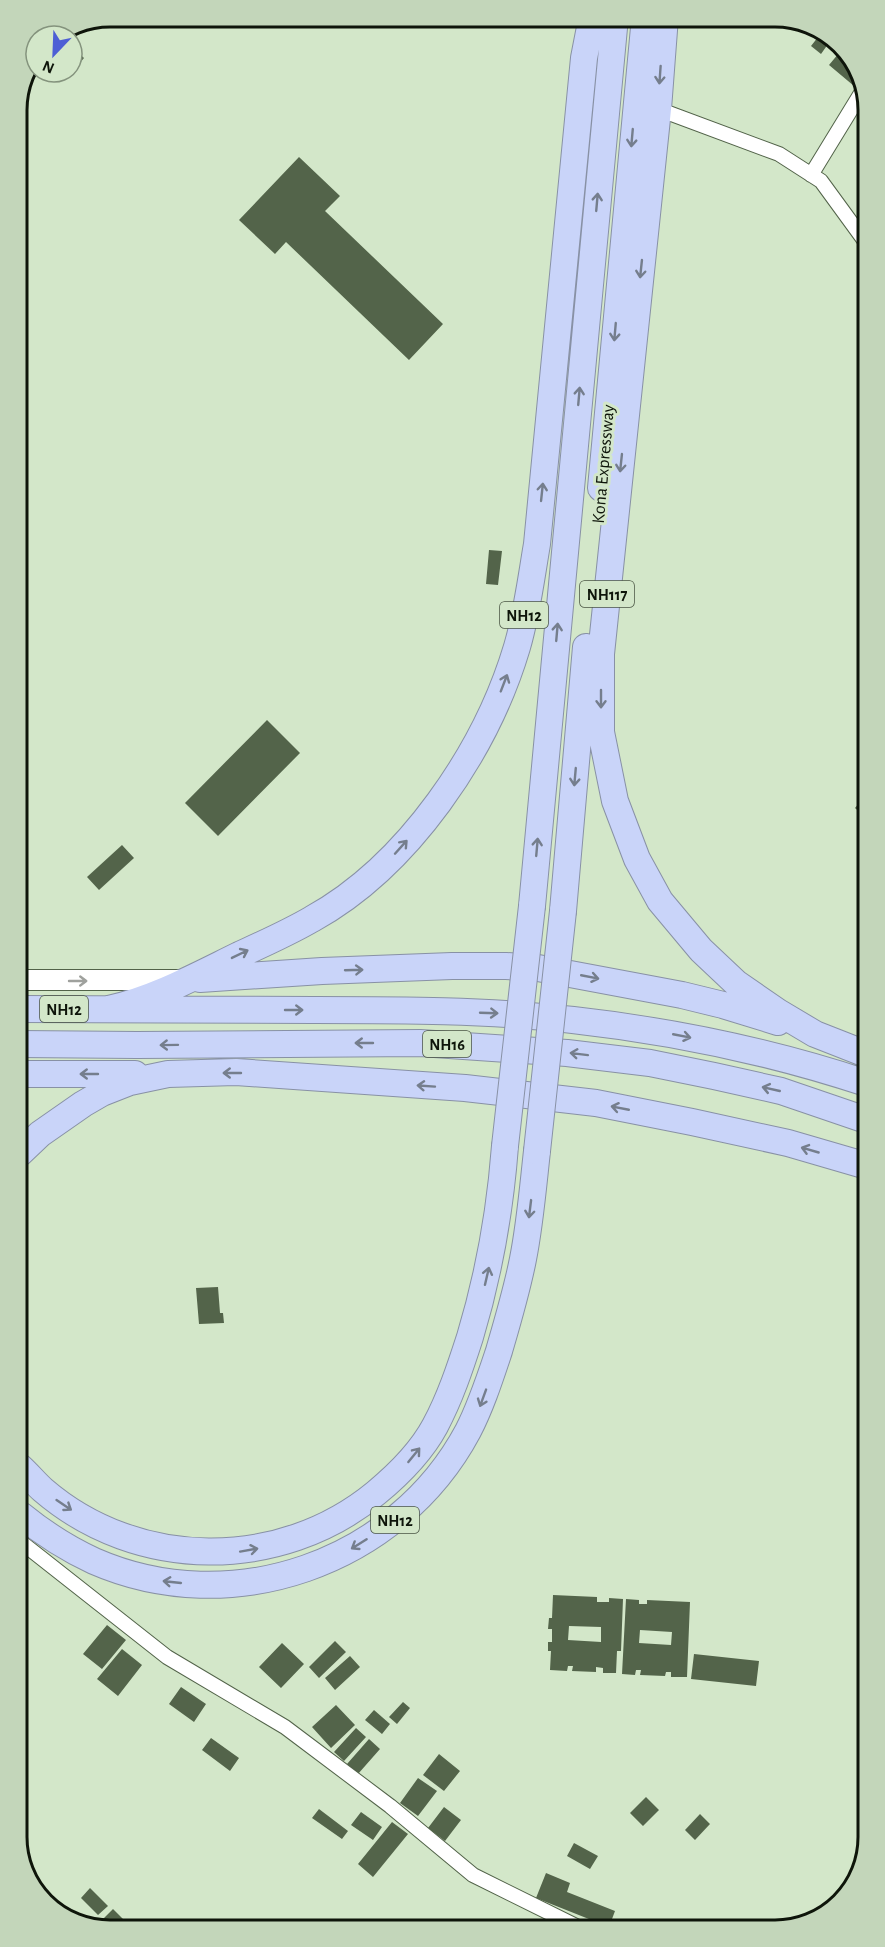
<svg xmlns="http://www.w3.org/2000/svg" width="885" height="1947" viewBox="0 0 885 1947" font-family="'Alegreya Sans',sans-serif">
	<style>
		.building { fill: #53644a; fill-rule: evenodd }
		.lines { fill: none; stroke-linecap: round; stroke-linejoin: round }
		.street-casing { stroke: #526349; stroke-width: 16 }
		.secondary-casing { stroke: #526349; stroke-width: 22 }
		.highway-casing { stroke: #8891a5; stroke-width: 28 }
		.street { stroke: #fff; stroke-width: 14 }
		.secondary { stroke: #fff; stroke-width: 20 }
		.highway { stroke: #c9d4f9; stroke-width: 26 }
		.highway-bridge-casing { stroke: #8891a5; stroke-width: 28; stroke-linecap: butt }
		.highway-bridge { stroke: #c9d4f9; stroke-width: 26 }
		.oneway { stroke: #757e8d }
		.oneway2 { stroke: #9fa19d }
		.labels { text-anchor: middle; stroke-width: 6; stroke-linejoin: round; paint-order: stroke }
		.shield { fill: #d3e7c9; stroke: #495443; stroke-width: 1.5 }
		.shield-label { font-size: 16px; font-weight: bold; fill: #0e150a }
		.street-label { font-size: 18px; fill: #0e150a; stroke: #d3e7c9 }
		.rim { fill: none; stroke: #0e150a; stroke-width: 3 }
	</style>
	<rect width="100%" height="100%" fill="#d3e7c9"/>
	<!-- building -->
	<path class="building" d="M822 32 833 37 821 54 811 46Z
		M72 47 84 58 72 72Z
		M839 53 851 63 861 77 854 86 829 65Z
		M59 72H72L66 78Z
		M299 157 340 196 325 211 443 324 409 360 286 242 275 254 239 220Z
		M489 550 502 551 498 585 486 584Z
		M267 720 300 753 218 836 185 803Z
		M865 796 866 818 855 808Z
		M122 845 134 858 99 890 87 877Z
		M218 1287 220 1313H223L224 1323 199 1324 196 1288Z
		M553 1595 597 1597V1602H609V1598L623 1599 621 1651H617L616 1673H603V1668L596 1667V1672L572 1671 573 1666H568L567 1671 550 1670 551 1651H548V1642H552V1629H548L549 1618H552ZM569 1626 601 1627V1642L568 1640Z
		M626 1599 639 1600V1604H647V1600L690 1602 687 1677H671V1672H666L665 1676 640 1675 641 1670H636L635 1675 622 1674ZM640 1630 672 1632 671 1645 639 1643Z
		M107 1625 126 1640 102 1669 83 1654Z
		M335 1641 346 1652 319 1678 309 1667Z
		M282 1643 304 1664 281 1688 259 1667Z
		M122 1649 142 1665 118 1696 97 1679Z
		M694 1654 759 1661 756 1686 691 1679Z
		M350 1656 360 1667 335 1690 325 1678Z
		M181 1687 206 1704 194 1722 169 1704Z
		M403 1702 410 1708 397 1724 389 1717Z
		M336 1705 355 1725 331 1748 312 1727Z
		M374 1710 390 1724 382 1734 365 1720Z
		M356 1728 366 1737 344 1761 334 1752Z
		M211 1738 239 1758 230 1771 202 1750Z
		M369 1739 380 1749 358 1774 347 1764Z
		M439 1754 460 1771 444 1791 423 1775Z
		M418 1778 437 1791 418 1816 400 1803Z
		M646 1797 659 1810 643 1826 630 1813Z
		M444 1807 461 1820 445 1841 428 1828Z
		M319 1809 348 1831 342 1839 312 1818Z
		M361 1812 382 1827 373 1840 351 1825Z
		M700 1814 710 1824 695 1840 685 1830Z
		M392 1822 408 1834 373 1877 358 1864Z
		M574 1843 598 1856 590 1869 567 1856Z
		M546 1873 570 1883 567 1892 615 1911 609 1927 536 1898Z
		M90 1888 108 1906 98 1915 81 1898Z
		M113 1909 131 1927 128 1930H113L102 1920Z"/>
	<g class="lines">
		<!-- street casing -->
		<g class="street-casing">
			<path id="street" d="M658 109 779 154 821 181 864 240
				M811 175 863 90
				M21 1542 167 1657 285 1727 390 1806 473 1875 578 1927"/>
		</g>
		<!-- secondary casing -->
		<g class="secondary-casing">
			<path id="secondary" d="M19 980H181"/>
		</g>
		<!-- highway casing -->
		<g class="highway-casing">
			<path id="highway" d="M665 17 658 109 601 654V732L615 801 637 859 660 901 701 950 736 983 778 1012 815 1034 866 1054
				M601 488 645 17
				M532 906 615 17
				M563 911 586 647
				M200 979 322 971 452 966H506L538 968 682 995 723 1005 778 1022
				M19 1009C118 1009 216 1010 315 1010 401 1010 488 1010 573 1020 672 1031 772 1052 866 1083
				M109 1009C156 998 196 976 239 955 263 944 288 933 312 919 408 866 486 751 517 647 527 613 531 579 537 544L584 58 592 17
				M19 1044 137 1045 420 1043 567 1053 650 1063 714 1076 781 1091 866 1120
				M19 1074H135
				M20 1153 40 1134 83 1104 102 1093 130 1082 168 1074 236 1072 465 1088 596 1103 692 1122 788 1143 867 1166
				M20 1467C28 1474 35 1483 43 1490 137 1571 280 1572 376 1493 399 1474 421 1452 435 1426 450 1398 460 1368 470 1337 489 1274 500 1212 505 1146
				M21 1515C43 1533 68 1549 94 1561 231 1621 397 1564 468 1431 481 1406 490 1378 499 1351 508 1320 517 1290 523 1259 530 1224 533 1187 537 1151"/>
		</g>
		<!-- street -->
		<use href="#street" class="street"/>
		<!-- secondary -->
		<use href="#secondary" class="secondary"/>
		<!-- highway -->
		<use href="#highway" class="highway"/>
		<!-- highway-bridge casing -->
		<g class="highway-bridge-casing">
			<path id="highway-bridge" d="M505 1146 532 906
				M537 1151 563 911"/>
		</g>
		<!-- highway-bridge -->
		<use href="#highway-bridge" class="highway-bridge"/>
	</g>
	<!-- one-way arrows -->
	<defs><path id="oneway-shaft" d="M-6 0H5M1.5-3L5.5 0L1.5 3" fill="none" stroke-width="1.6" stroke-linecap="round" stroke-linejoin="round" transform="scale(1.5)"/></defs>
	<g class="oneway">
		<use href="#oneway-shaft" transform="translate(660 75) rotate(94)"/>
		<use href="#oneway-shaft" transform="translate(632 138) rotate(95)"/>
		<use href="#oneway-shaft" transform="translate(597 202) rotate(-85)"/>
		<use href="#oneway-shaft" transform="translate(641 269) rotate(96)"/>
		<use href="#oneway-shaft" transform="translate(615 332) rotate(95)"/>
		<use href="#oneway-shaft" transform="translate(579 396) rotate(-85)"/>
		<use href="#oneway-shaft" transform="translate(621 463) rotate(96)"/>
		<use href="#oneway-shaft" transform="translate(542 492) rotate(-84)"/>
		<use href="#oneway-shaft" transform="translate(557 632) rotate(-85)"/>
		<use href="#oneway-shaft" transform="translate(504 683) rotate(-69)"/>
		<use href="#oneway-shaft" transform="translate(601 699) rotate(90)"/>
		<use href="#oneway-shaft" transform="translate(575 777) rotate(95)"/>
		<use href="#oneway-shaft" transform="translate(401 847) rotate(-48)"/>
		<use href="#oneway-shaft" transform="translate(537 847) rotate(-85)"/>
		<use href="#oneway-shaft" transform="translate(240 954) rotate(-26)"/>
		<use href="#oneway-shaft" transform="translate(354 970) rotate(-2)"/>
		<use href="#oneway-shaft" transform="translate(590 977) rotate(11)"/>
		<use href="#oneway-shaft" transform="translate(294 1010)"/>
		<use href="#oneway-shaft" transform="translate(489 1013) rotate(2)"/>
		<use href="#oneway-shaft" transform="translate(682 1036) rotate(11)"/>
		<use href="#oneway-shaft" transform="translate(364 1043) rotate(180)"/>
		<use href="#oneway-shaft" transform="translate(169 1045) rotate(179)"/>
		<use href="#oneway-shaft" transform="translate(579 1054) rotate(-173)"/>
		<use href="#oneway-shaft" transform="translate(232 1073) rotate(-180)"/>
		<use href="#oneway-shaft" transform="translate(89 1074) rotate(-180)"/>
		<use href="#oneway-shaft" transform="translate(426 1086) rotate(-176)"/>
		<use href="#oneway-shaft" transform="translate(771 1089) rotate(-167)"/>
		<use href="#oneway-shaft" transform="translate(620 1108) rotate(-169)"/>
		<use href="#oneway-shaft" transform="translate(810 1150) rotate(-164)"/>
		<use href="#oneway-shaft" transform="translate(530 1209) rotate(97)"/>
		<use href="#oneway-shaft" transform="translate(487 1276) rotate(-77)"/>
		<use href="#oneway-shaft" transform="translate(483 1398) rotate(110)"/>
		<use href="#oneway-shaft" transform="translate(414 1455) rotate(-51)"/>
		<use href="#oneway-shaft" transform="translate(64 1505) rotate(34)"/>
		<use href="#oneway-shaft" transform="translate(359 1544) rotate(148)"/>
		<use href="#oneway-shaft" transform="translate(249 1550) rotate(-10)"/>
		<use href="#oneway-shaft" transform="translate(172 1582) rotate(-174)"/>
	</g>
	<use class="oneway2" href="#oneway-shaft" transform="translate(78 981)"/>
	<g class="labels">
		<!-- shield labels -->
		<g class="shield">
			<rect x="580" y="581" width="54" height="26" rx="4.5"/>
			<rect x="500" y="602" width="48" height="26" rx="4.5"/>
			<rect x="40" y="996" width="48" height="26" rx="4.5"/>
			<rect x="423" y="1031" width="48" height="26" rx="4.5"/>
			<rect x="371" y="1507" width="48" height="26" rx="4.5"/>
		</g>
		<g class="shield-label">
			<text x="607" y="600">NH117</text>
			<text x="524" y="621">NH12</text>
			<text x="64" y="1015">NH12</text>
			<text x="447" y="1050">NH16</text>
			<text x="395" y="1526">NH12</text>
		</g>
		<!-- street labels -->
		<g class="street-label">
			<text transform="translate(603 464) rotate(-85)" y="6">Kona Expressway</text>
		</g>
	</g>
	<!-- crop -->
	<path d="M0 0H885V1947H0ZM110 27H775A83 83 0 0 1 858 110V1837A83 83 0 0 1 775 1920H110A83 83 0 0 1 27 1837V110A83 83 0 0 1 110 27Z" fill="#c3d6ba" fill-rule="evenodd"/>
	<path class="rim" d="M110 27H775A83 83 0 0 1 858 110V1837A83 83 0 0 1 775 1920H110A83 83 0 0 1 27 1837V110A83 83 0 0 1 110 27Z"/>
	<!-- north arrow -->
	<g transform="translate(54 54) rotate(203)"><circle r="28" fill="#d3e7c9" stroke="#84937d" stroke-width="1.5"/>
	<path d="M0-4.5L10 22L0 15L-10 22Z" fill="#4d5fd5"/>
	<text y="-9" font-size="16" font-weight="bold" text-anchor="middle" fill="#0e150a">N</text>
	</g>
</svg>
